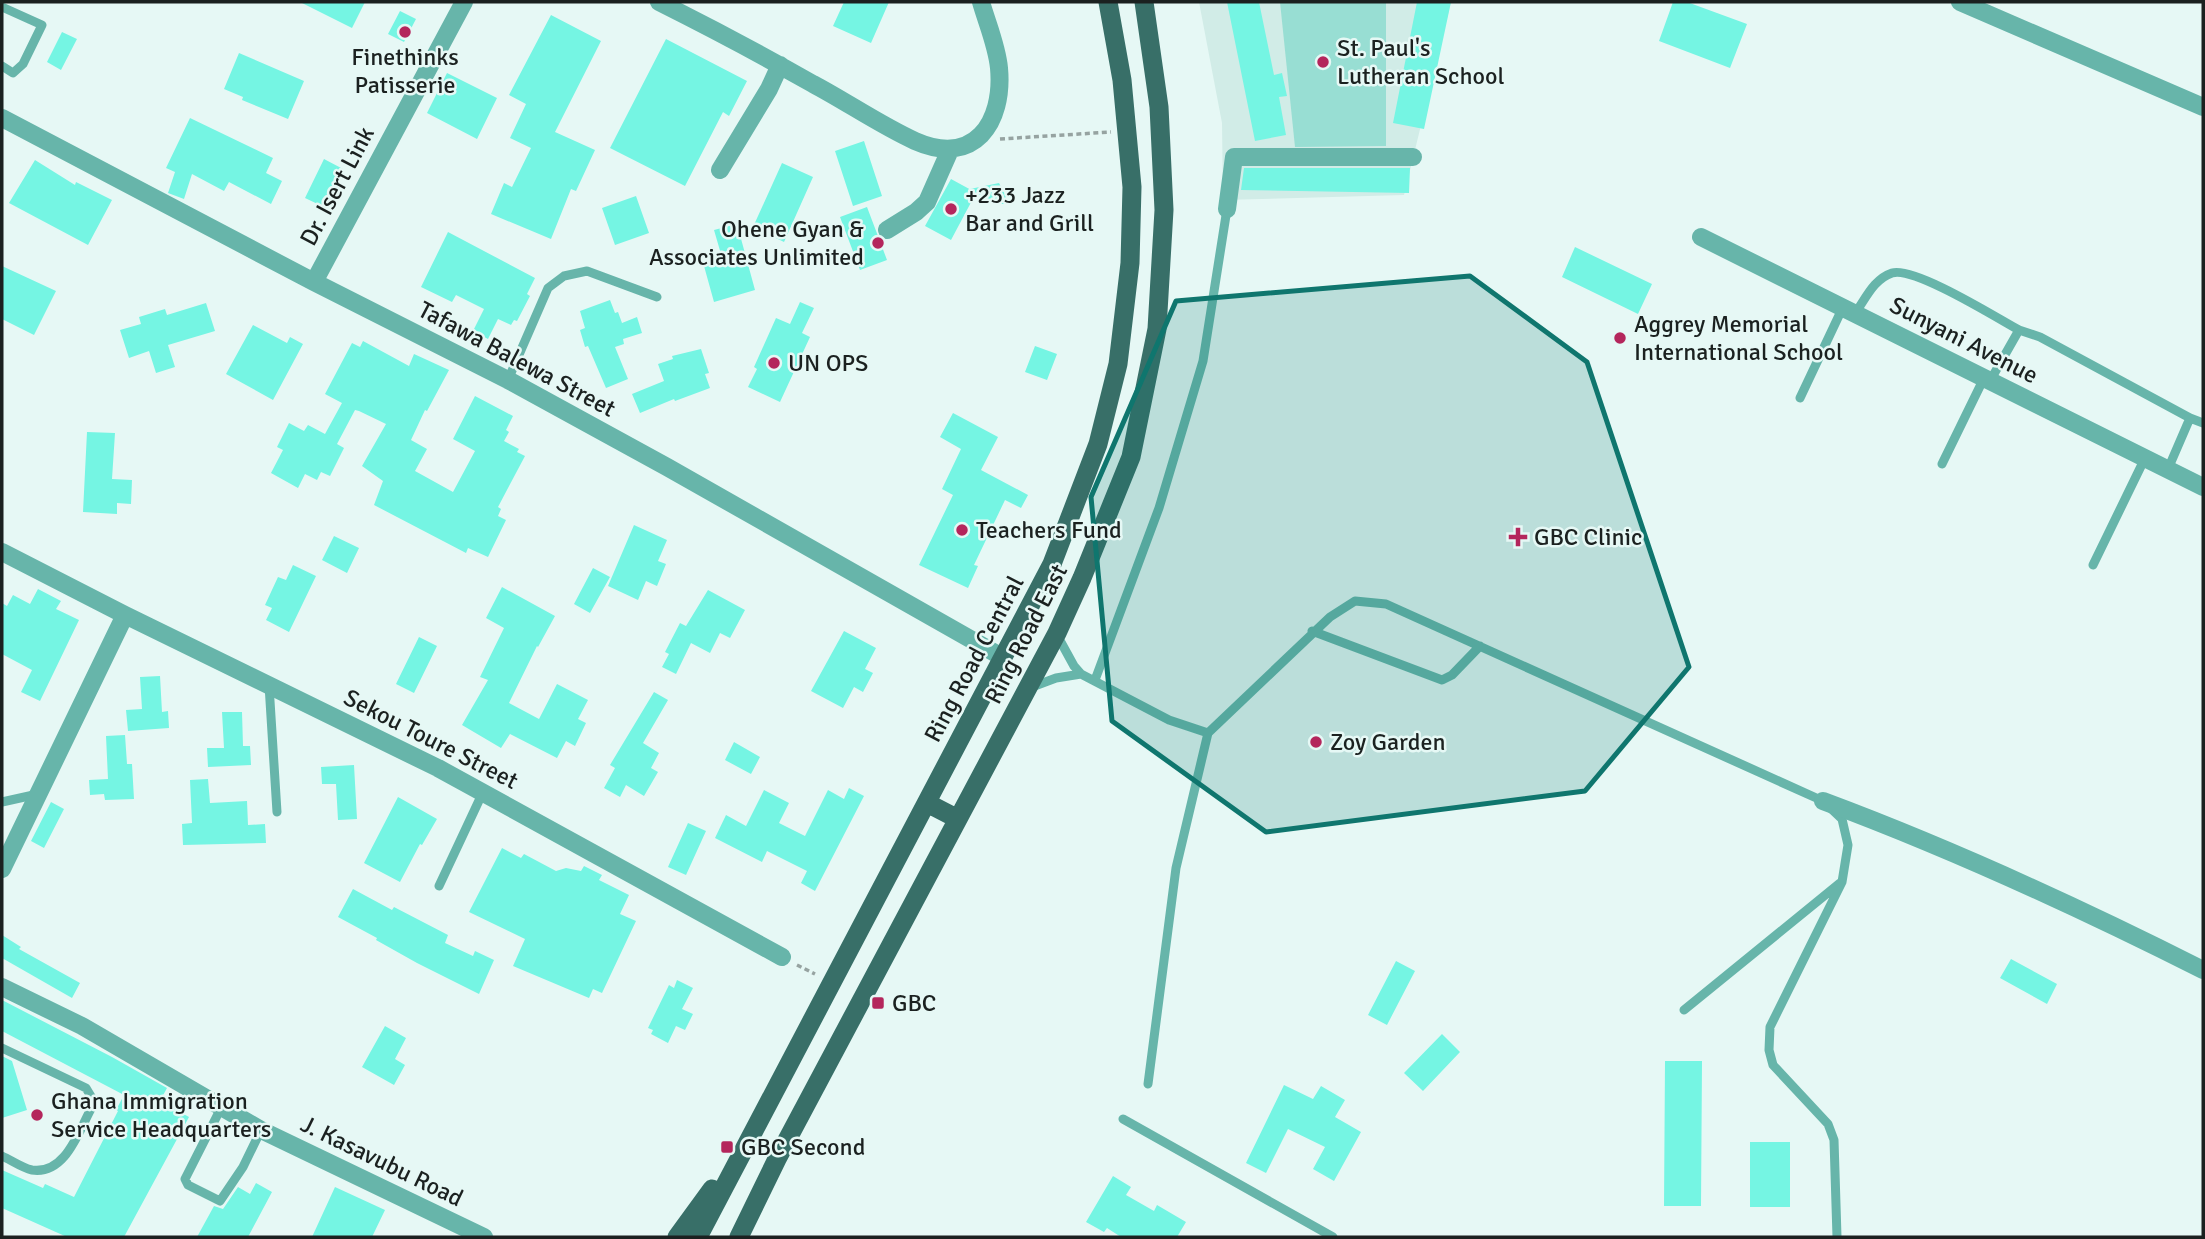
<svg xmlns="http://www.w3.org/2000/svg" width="2205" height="1239" viewBox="0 0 2205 1239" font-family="Signika,sans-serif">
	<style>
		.built { fill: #d1ece7 }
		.green { fill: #98ded3 }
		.building { fill: #75f5e3 }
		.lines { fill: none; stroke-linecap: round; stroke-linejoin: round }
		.path { stroke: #96a3a1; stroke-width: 3.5; stroke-dasharray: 5 3.5; stroke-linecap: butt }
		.service { stroke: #67b5aa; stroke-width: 9 }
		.minor { stroke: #67b5aa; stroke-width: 18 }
		.primary { stroke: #386f68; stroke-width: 19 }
		.marked { fill: #0f766e; fill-opacity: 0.2; stroke: #0f766e; stroke-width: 5; stroke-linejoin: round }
		.poi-dot { fill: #b4265c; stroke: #e6f8f5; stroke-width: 2.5 }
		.labels { text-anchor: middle; stroke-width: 5; stroke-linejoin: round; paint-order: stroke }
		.poi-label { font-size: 24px; fill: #1b2120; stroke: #e6f8f5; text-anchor: start }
		.street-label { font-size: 24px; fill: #1b2120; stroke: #e6f8f5 }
	</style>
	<rect width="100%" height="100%" fill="#e6f8f5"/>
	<!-- built -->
	<path class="built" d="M1199 2H1451L1404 195 1223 200 1222 123Z"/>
	<!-- green -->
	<path class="green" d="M1280 2H1386V146L1295 147Z"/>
	<!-- building -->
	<path class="building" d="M300 2H365L352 28Z
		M844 2H889L871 43 833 26Z
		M1227 2H1259L1274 75 1282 73 1287 96 1279 97 1286 135 1255 141Z
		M1417 2H1451L1424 129 1393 123Z
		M1673 2H1687L1747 24 1730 68 1659 41Z
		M400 11 416 19 404 42 388 34Z
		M551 15 601 41 555 132 595 150 576 191 571 189 551 239 491 214 504 183 512 187 531 148 510 138 526 104 509 95Z
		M62 32 77 39 61 70 47 62Z
		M666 39 747 81 729 116 723 112 685 186 610 148Z
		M239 53 304 81 288 119 242 100 243 97 224 89Z
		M447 73 497 98 477 139 427 113Z
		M190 118 273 158 266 173 282 181 271 204 229 182 224 191 192 174 184 199 168 193 175 172 166 168Z
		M864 141 882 196 853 206 835 151Z
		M324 159 343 169 324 207 305 198Z
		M35 160 75 185 76 182 112 200 88 245 9 203Z
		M782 163 813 177 784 242 753 227Z
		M1244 168H1410L1409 193 1241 190Z
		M951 179 973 191 970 189 999 183 1010 204H997L976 193 951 240 925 226Z
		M636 196 649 233 615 245 602 208Z
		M867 207 887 260 860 270 840 217Z
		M737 224 755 290 714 302 704 266 723 261 714 230Z
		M448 232 535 278 527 294 530 296 517 321 514 320 511 325 498 319 488 339 473 331 484 309 456 295 452 302 421 287Z
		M1575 247 1652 284 1638 314 1562 277Z
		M2 266 56 291 34 335 2 319Z
		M610 300 615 313 618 312 622 323 637 317 642 333 623 339 624 344 615 347 628 379 606 388 588 346 585 347 580 330 585 328 580 311Z
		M800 302 814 308 802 333 810 337 780 402 748 387 757 369 754 367 776 318 790 324Z
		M206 303 215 331 168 345 175 367 156 373 149 351 129 358 120 330 141 324 139 317 165 309 167 315Z
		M253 325 287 343 290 337 303 344 273 400 226 374Z
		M363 341 409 366 414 354 449 370 427 411 425 410 411 440 427 449 415 471 453 492 475 451 453 439 475 396 513 416 506 430 509 432 504 441 519 449 517 452 525 456 498 507 501 509 498 516 506 520 488 557 468 548 466 553 374 505 383 481 362 466 386 424 359 411 355 410 337 444 344 448 330 476 321 472 317 480 305 474 298 488 271 473 283 450 277 447 289 423 304 431 308 425 325 434 342 403 325 394 352 343 360 347Z
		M1035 346 1057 354 1047 380 1025 372Z
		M701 349 709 373 705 374 710 388 675 401 674 399 640 413 632 394 664 381 658 364 673 359 672 356Z
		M953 413 998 437 981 470 1028 495 1021 508 1005 500 974 565 978 566 968 588 919 565 953 495 942 489 961 449 940 437Z
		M87 432 115 433 112 479 132 480 131 504 117 503V514L83 512Z
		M634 525 667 540 658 561 666 564 657 586 646 581 638 600 608 586Z
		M334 536 359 548 347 573 322 560Z
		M293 565 316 576 289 632 266 620 272 608 265 605 278 577 286 580Z
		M593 568 610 577 590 613 574 604Z
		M502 587 555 616 538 647 537 646 509 703 539 719 557 684 588 700 578 719 586 723 575 746 566 741 557 758 510 734 501 748 462 725 488 680 480 677 504 628 486 618Z
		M38 589 61 601 56 609 79 620 40 701 21 692 32 670 2 654V603L7 606 13 595 30 604Z
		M708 590 745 610 730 638 720 633 710 653 691 643 676 674 662 667 669 654 665 652 680 623 686 626Z
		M844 631 876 648 865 669 873 673 863 692 854 687 843 708 811 691Z
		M419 637 437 646 414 693 396 684Z
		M160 676 162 712 168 711 169 728 128 731 126 710 142 709 140 677Z
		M654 692 668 700 643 743 659 753 651 768 658 772 644 796 626 785 620 797 604 788 615 768 610 765Z
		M222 712H242L243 746H250L251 765 208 767 207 748H224Z
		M125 735 127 764H132L134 799 105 800 104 794 90 795 89 780 108 779 106 736Z
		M734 742 760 757 751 774 725 760Z
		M354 765 357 819 338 820 336 784H322L321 767Z
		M208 779 210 803 247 801 248 825 265 824 266 843 183 845 182 824 192 823 190 780Z
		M849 788 864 796 815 891 801 883 807 871 767 851 762 862 715 838 726 815 746 826 764 790 789 803 779 823 805 836 828 790 844 799Z
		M398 797 437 819 422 845 420 844 400 882 364 863Z
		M51 802 64 809 44 848 31 841Z
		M688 823 706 831 686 875 668 867Z
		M502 848 521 858 524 854 556 871 566 868 581 871 584 866 602 875 599 880 629 895 620 914 636 921 602 993 593 989 589 998 513 966 525 939 469 912Z
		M353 889 392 910 394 907 448 935 445 943 473 956 475 951 494 960 479 994 417 963 376 940 377 938 338 917Z
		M2 935 21 947 19 949 80 983 72 998 2 958Z
		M2011 959 2057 984 2047 1004 2000 978Z
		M1396 961 1415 971 1387 1025 1368 1015Z
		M677 980 693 988 682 1009 693 1014 685 1030 676 1026 668 1043 651 1034 653 1030 648 1028 669 985 674 988Z
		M2 1000 112 1057 167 1088 160 1101 189 1117 124 1237H67L2 1208V1170L43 1188 45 1184 74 1197 118 1111 116 1110 124 1095 2 1031Z
		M385 1026 406 1038 395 1059 405 1065 394 1085 362 1067Z
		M1442 1034 1460 1052 1423 1091 1404 1073Z
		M2 1056 12 1061 27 1110 2 1118Z
		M1665 1061H1702L1701 1206H1664Z
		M1284 1085 1313 1099 1321 1086 1345 1100 1335 1117 1361 1132 1334 1181 1313 1169 1325 1147 1288 1129 1266 1173 1246 1163Z
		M1750 1142H1790V1207H1750Z
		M1113 1176 1131 1187 1126 1195 1154 1211 1157 1205 1186 1222 1177 1237H1121L1107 1228 1104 1232 1086 1222Z
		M256 1183 272 1192 248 1237H197L214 1206 223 1209 238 1187 250 1194Z
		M335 1187 385 1210 372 1237H312Z"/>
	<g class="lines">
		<!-- path -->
		<path class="path" d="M1000 139 1111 132
			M797 965 815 974"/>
		<!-- service -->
		<path class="service" d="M2 7 42 25 23 64 13 73 2 66
			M1856 312C1866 298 1874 279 1892 273 1914 266 1997 318 2019 330
			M508 380 548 288 564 276 587 271 657 297
			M1990 381 2019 330 2040 337 2190 418 2203 423
			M1800 398 1843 307
			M1942 464 1984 378
			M2168 469 2190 418
			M2093 565 2145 458
			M1312 631 1442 680 1452 675 1480 646
			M1057 635 1074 666 1081 674 1169 720 1208 733 1330 617 1355 601 1386 604 1823 801 1842 819 1848 845 1842 882 1770 1027 1769 1050 1773 1065 1828 1124 1834 1140 1837 1237
			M1095 680 1159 508 1203 361 1227 209
			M269 685 277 812
			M1032 687 1056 678 1081 674
			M2 802 38 794
			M439 886 483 792
			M1684 1010 1840 883
			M2 1048 86 1088 92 1098V1107C79 1130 66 1175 32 1170 22 1168 11 1160 2 1156
			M1148 1084 1176 868 1208 733
			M221 1108 185 1179 188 1185 220 1201 243 1167 261 1130
			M1123 1119 1333 1237"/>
		<!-- minor -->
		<path class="minor" d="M659 2C711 28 762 55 813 84 847 102 880 125 915 141 974 167 1004 123 999 68 997 46 987 23 981 2
			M1960 2 2203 107
			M2 118 314 282 508 380 667 467 1002 657
			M720 170 769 89 780 65
			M1227 209 1234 157H1413
			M887 230 916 212 927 202 950 150
			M1701 237 2203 487
			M314 282 464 2
			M2 552 125 615 438 768 782 957
			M1823 801C1952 849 2080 908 2203 970
			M2 869 125 615
			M2 987 82 1026 261 1130 484 1237"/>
		<!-- primary -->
		<path class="primary" d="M927 803 958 819
			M677 1237 712 1189
			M698 1237 1052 564 1098 444 1118 364 1130 263 1132 187 1122 80 1108 2
			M739 1237 777 1159 1057 633 1082 578 1131 457 1157 329 1164 210 1159 107 1144 2"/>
	</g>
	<!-- marked area -->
	<path class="marked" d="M1470 276 1587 362 1689 667 1585 791 1266 832 1112 721 1091 497 1176 301Z"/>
	<!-- markers -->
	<g class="poi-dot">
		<circle cx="405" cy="32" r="7"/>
		<circle cx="1323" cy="62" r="7"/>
		<circle cx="951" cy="209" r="7"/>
		<circle cx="878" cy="243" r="7"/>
		<circle cx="1620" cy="338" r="7"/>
		<circle cx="774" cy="363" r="7"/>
		<circle cx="962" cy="530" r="7"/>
		<path d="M1514.5 526.5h7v7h7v7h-7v7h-7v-7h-7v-7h7z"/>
		<circle cx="1316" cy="742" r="7"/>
		<rect x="871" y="996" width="14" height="14" rx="3.5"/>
		<circle cx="37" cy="1115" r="7"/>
		<rect x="720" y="1140" width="14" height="14" rx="3.5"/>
	</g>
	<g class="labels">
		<!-- poi labels -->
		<g class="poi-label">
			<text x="1337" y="56">St. Paul's<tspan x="1337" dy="28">Lutheran School</tspan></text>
			<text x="405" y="65" text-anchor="middle">Finethinks<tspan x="405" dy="28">Patisserie</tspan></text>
			<text x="965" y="203">+233 Jazz<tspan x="965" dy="28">Bar and Grill</tspan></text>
			<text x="864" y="237" text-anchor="end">Ohene Gyan &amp;<tspan x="864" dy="28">Associates Unlimited</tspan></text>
			<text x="1634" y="332">Aggrey Memorial<tspan x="1634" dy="28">International School</tspan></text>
			<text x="788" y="371">UN OPS</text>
			<text x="976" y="538">Teachers Fund</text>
			<text x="1534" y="545">GBC Clinic</text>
			<text x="1330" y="750">Zoy Garden</text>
			<text x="892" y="1011">GBC</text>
			<text x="51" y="1109">Ghana Immigration<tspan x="51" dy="28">Service Headquarters</tspan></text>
			<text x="741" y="1155">GBC Second</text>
		</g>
		<!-- street labels -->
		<g class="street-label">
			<text transform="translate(337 186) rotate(-62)" y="8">Dr. Isert Link</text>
			<text transform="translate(1964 340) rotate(27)" y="8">Sunyani Avenue</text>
			<text transform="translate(517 359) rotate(28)" y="8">Tafawa Balewa Street</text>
			<text transform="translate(1026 634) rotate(-63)" y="8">Ring Road East</text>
			<text transform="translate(974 659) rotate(-62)" y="8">Ring Road Central</text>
			<text transform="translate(431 739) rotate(27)" y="8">Sekou Toure Street</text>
			<text transform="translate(382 1161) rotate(26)" y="8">J. Kasavubu Road</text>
		</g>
	</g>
	<!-- border -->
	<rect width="2205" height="1239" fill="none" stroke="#1b2120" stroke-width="7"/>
</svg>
